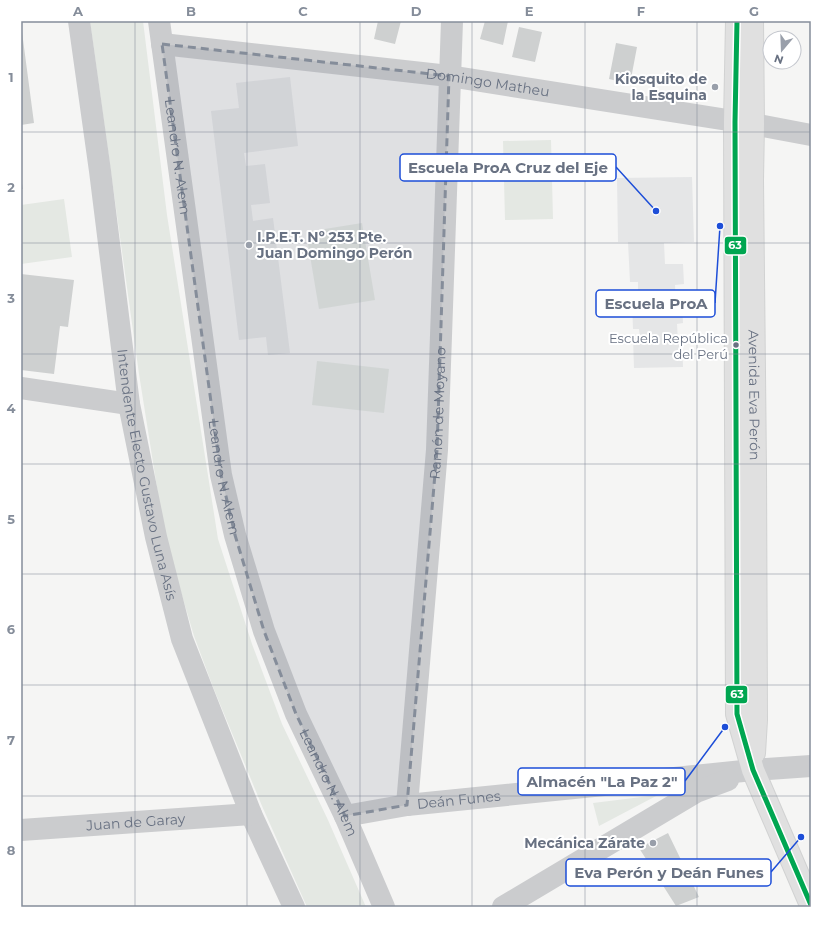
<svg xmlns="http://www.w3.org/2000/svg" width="832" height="928" viewBox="0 0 832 928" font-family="Montserrat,sans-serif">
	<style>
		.built { fill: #e5e6e7 }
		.green { fill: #e4e8e3 }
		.building { fill: #ced0d0 }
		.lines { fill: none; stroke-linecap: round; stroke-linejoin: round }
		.major-casing { stroke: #d1d2d2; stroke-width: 24 }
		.minor { stroke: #cbccce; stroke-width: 22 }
		.major { stroke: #e0e0e0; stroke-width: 22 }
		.bus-1-casing { stroke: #fff; stroke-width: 8 }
		.bus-1 { stroke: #00a651; stroke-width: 5 }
		.marked { fill: #858d9a; fill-opacity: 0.2; stroke: #858d9a; stroke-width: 3; stroke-dasharray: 8 5; stroke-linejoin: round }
		.grid { fill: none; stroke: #858d9a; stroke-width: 1; stroke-opacity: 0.55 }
		.poi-dot { fill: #999faa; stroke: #fff; stroke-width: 1.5 }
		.bus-dot { fill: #687182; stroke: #fff; stroke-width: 1.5 }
		.labels { text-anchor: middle; stroke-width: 4; stroke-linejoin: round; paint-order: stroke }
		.bus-label { font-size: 13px; fill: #687182; stroke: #fff; text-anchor: end }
		.poi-label { font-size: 14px; font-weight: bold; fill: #687182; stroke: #fff; text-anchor: end }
		.street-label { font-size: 14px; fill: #687182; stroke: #fff }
		.leader { fill: none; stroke: #1d4ed8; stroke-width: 1.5 }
		.callout-dot { fill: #1d4ed8; stroke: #fff; stroke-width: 1.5 }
		.callout { fill: #fff; stroke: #1d4ed8; stroke-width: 1.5 }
		.callout-label { font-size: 15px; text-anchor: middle; font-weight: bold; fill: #687182 }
		.line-badge { stroke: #fff; stroke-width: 1.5 }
		.badge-label { font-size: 11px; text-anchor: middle; font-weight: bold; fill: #fff }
		.neatline { fill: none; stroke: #858d9a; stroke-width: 1.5 }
		.grid-label { font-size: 13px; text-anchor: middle; font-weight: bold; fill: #858d9a }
	</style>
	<rect width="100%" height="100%" fill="#f5f5f4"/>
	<!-- built -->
	<path class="built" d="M290 77 298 146 244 153 246 166 265 164 270 203 251 205 253 221 273 218 290 353 268 355 266 337 239 340 211 111 239 108 236 83Z
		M692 177 694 242 664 243 665 264H683L684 284 675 285 676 304H682L683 323 677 324 678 342H682L683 367 634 368 633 338H640L639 329H633L632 301H638V282H630L628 242H618L617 178Z"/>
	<!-- green -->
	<path class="green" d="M90 21H143L167 215 218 539 252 644 282 724 328 820 366 907H307L262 806 213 687 194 636 165 538 139 374Z
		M551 140 553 219 505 220 503 141Z
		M64 199 72 257 21 264V205Z
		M362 223 375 300 319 309 306 232Z
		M317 361 389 369 384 413 312 405Z
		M658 795 599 826 593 803Z"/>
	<!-- building -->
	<path class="building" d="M378 21H401L395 44 374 39Z
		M485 21H508L503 45 480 39Z
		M519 27 542 32 535 62 512 57Z
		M22 32 34 123 21 125V33Z
		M616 43 637 47 630 84 609 79Z
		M21 178 23 189H21Z
		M21 274 74 280 68 327 60 326 54 374 21 370Z
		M668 833 699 897 676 906 639 848Z"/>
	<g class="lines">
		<!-- major casing -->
		<g class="major-casing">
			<g id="major">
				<path d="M737 21 735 122 737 714 753 770 811 905"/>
				<path id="s7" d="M752 21 753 124 752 180 755 469 756 720 754 753"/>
			</g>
		</g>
		<!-- minor -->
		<g class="minor">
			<path id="s1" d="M79 21 100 171 129 404 156 537 182 639 251 814 294 907"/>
			<path id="s2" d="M159 21 221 475 235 535 264 631 296 714 345 816 384 907"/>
			<path id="s3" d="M162 44 449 76 753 124 811 135"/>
			<path d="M21 388 129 404"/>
			<path id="s4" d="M407 805 437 450 452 21"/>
			<path id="s5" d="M345 816 407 805 753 770 811 766"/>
			<path id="s6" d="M21 830 251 814"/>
			<path d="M503 907 696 792 728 780"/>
		</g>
		<!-- major -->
		<use href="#major" class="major"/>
		<!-- bus-1 casing -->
		<g class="bus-1-casing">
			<path id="bus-1" d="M737 21 735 122 737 714 753 770 811 905"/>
		</g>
		<!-- bus-1 -->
		<use href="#bus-1" class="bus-1"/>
	</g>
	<!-- marked area -->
	<path class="marked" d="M162 44 449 76 437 450 407 805 345 816 296 714 264 631 235 535 221 475Z"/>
	<!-- grid -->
	<path class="grid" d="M135 21V907M247 21V907M360 21V907M472 21V907M585 21V907M697 21V907M21 132H811M21 243H811M21 354H811M21 464H811M21 574H811M21 685H811M21 796H811"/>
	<!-- markers -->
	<g class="poi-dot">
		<circle cx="715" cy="87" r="4"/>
		<circle cx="249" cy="245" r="4"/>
		<circle cx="653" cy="843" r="4"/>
	</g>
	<circle class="bus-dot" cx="736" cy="345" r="3.5"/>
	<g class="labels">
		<!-- bus labels -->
		<g class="bus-label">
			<text x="728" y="343">Escuela República<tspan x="728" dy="16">del Perú</tspan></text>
		</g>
		<!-- poi labels -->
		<g class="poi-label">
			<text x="707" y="84">Kiosquito de<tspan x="707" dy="16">la Esquina</tspan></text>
			<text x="257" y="242" text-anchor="start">I.P.E.T. Nº 253 Pte.<tspan x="257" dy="16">Juan Domingo Perón</tspan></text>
			<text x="645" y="848">Mecánica Zárate</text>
		</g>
		<!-- street labels -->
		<g class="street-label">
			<text dy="5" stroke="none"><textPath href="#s3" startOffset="328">Domingo Matheu</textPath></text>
			<text dy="5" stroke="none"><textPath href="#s2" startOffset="137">Leandro N. Alem</textPath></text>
			<text dy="5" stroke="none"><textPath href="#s7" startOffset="374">Avenida Eva Perón</textPath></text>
			<text dy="5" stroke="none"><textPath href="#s4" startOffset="393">Ramón de Moyano</textPath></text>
			<text dy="5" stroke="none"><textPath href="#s1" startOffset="459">Intendente Electo Gustavo Luna Asís</textPath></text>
			<text dy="5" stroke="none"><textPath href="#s2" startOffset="461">Leandro N. Alem</textPath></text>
			<text dy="5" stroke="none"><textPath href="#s2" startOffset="785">Leandro N. Alem</textPath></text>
			<text dy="5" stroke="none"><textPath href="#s5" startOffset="115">Deán Funes</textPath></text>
			<text dy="5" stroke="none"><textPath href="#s6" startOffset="115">Juan de Garay</textPath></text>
		</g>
	</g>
	<!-- callouts -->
	<path class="leader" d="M656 211L616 167M720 226L715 303M725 727L685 781M801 837L771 872"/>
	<g class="callout-dot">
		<circle cx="656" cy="211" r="4"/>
		<circle cx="720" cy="226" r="4"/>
		<circle cx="725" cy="727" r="4"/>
		<circle cx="801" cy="837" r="4"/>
	</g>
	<g class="callout">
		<rect x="400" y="154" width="216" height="27" rx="4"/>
		<rect x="596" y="290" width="119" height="27" rx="4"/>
		<rect x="518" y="768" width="167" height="27" rx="4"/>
		<rect x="566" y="859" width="205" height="27" rx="4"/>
	</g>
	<g class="callout-label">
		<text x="508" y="173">Escuela ProA Cruz del Eje</text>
		<text x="656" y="309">Escuela ProA</text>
		<text x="602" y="787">Almacén "La Paz 2"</text>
		<text x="669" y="878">Eva Perón y Deán Funes</text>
	</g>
	<g class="line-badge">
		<rect x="724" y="236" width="23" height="19" rx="4" fill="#00a651"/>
		<rect x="725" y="685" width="23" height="19" rx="4" fill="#00a651"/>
	</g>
	<g class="badge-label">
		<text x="735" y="249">63</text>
		<text x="737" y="698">63</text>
	</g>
	<!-- border -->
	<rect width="832" height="928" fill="none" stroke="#ffffff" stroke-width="44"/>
	<!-- north arrow -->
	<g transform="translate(782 50) rotate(199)"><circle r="19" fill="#ffffff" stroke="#c3c6cd"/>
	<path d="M0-3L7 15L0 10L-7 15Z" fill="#999faa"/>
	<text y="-6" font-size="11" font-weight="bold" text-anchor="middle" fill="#687182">N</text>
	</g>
	<rect x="22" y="22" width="788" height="884" class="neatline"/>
	<g class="grid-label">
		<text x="78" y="16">A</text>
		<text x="191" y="16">B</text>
		<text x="303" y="16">C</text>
		<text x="416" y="16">D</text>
		<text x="529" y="16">E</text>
		<text x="641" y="16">F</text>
		<text x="754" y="16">G</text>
		<text x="11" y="82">1</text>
		<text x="11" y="192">2</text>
		<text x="11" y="303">3</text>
		<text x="11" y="413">4</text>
		<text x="11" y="524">5</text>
		<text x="11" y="634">6</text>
		<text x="11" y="745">7</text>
		<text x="11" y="855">8</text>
	</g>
</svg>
